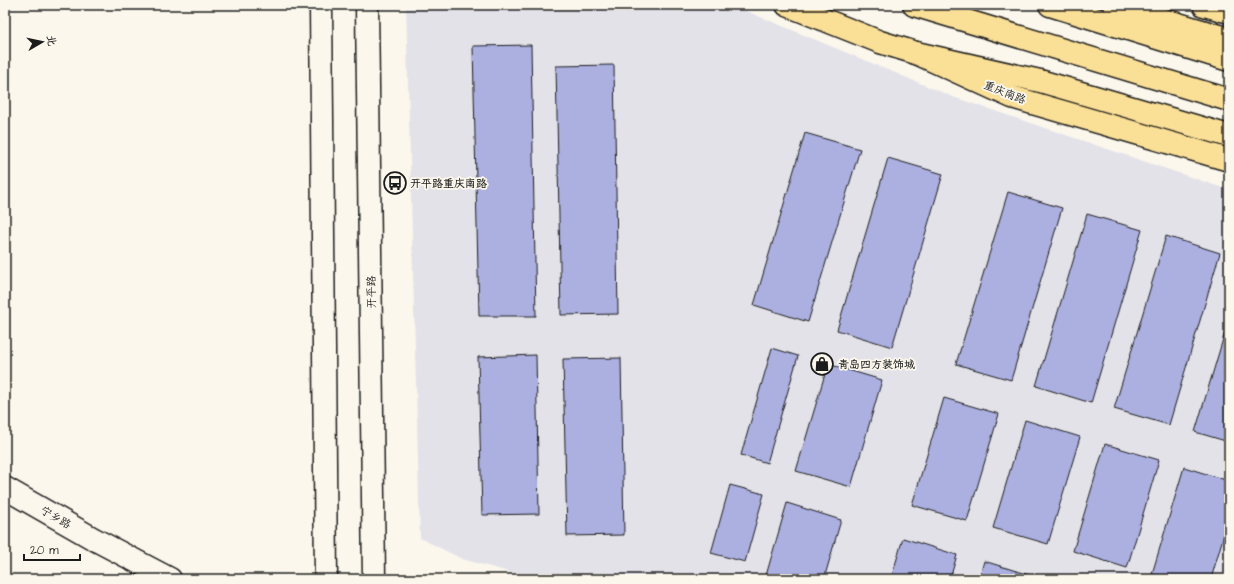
<svg xmlns="http://www.w3.org/2000/svg" width="1234" height="584" viewBox="0 0 1234 584" font-family="'Architects Daughter','LXGW WenKai TC',sans-serif">
	<style>
		.built { fill: #e3e2e9 }
		.building { fill: #abb0e1; stroke: #1c1c1c }
		.lines { fill: none; stroke-linecap: round; stroke-linejoin: round }
		.secondary-casing { stroke: #1c1c1c; stroke-width: 25 }
		.primary-casing { stroke: #1c1c1c; stroke-width: 25 }
		.highway-casing { stroke: #1c1c1c; stroke-width: 25 }
		.secondary { stroke: #fbf7ec; stroke-width: 22 }
		.primary { stroke: #fadf96; stroke-width: 22 }
		.highway { stroke: #fadf96; stroke-width: 22 }
		.labels { text-anchor: middle; stroke-width: 3.5; stroke-linejoin: round; paint-order: stroke }
		.street-label { font-size: 11px; fill: #1c1c1c; stroke: #fbf7ec }
		.poi-label { font-size: 11px; font-weight: bold; fill: #1c1c1c; stroke: #fbf7ec; text-anchor: start }
	</style>
	<rect width="100%" height="100%" fill="#fbf7ec"/>
	<filter id="ink" filterUnits="userSpaceOnUse"><feTurbulence type="fractalNoise" baseFrequency=".025" numOctaves="2"/><feDisplacementMap in="SourceGraphic" scale="8" xChannelSelector="R" yChannelSelector="G"/><feConvolveMatrix kernelMatrix="1 2 1 2 8 2 1 2 1" color-interpolation-filters="sRGB"/></filter>
	<g filter="url(#ink)">
		<!-- built -->
		<path class="built" d="M406 5H732L953 97 1229 190V579H534L462 559 420 538Z"/>
		<!-- building -->
		<path class="building" d="M531 45 536 316H479L473 46Z
			M614 65 618 314 561 315 556 66Z
			M805 133 860 149 808 322 754 305Z
			M888 158 943 174 892 347 837 330Z
			M1008 192 1062 208 1011 380 956 364Z
			M1087 214 1142 230 1091 403 1036 386Z
			M1166 236 1220 253 1169 425 1114 409Z
			M1229 319V442L1195 432Z
			M772 348 798 356 767 463 741 455Z
			M536 355 539 514 482 515 478 357Z
			M621 358 624 535 567 536 563 359Z
			M828 364 882 380 851 487 796 471Z
			M944 398 999 414 967 521 912 505Z
			M1025 420 1080 437 1048 544 993 528Z
			M1105 444 1159 460 1127 568 1073 551Z
			M1184 467 1229 481V517L1211 579H1169L1152 574Z
			M730 485 764 494 745 562 711 553Z
			M787 503 841 520 824 579H765Z
			M903 538 957 555 950 579H891Z
			M984 561 1039 578V579H979Z"/>
		<g class="lines">
			<!-- secondary casing -->
			<g class="secondary-casing">
				<path id="secondary" d="M321 5 326 579
					M367 5 374 579
					M5 488 94 539 170 579"/>
			</g>
			<!-- primary casing -->
			<g class="primary-casing">
				<path id="primary" d="M787 5 880 42 916 53 1012 97 1229 160
					M1204 5 1229 12"/>
			</g>
			<!-- highway casing -->
			<g class="highway-casing">
				<path id="highway" d="M914 5 1229 100
					M1050 5 1229 60
					M1114 5 1229 39
					M916 53 1040 81 1229 136"/>
			</g>
			<!-- secondary -->
			<use href="#secondary" class="secondary"/>
			<!-- primary -->
			<use href="#primary" class="primary"/>
			<!-- highway -->
			<use href="#highway" class="highway"/>
		</g>
	</g>
	<!-- icons -->
	<defs>
		<g id="bus-ring" transform="scale(1.15)"><circle r="9.5" fill="#fbf7ec" stroke="#1c1c1c" stroke-width="1.5"/><path d="M-5-6H5V4H4V6H2V4H-2V6H-4V4H-5ZM-3.5-4V0h7V-4ZM-3.5 1.2v1.5H-2V1.2ZM2 1.2v1.5H3.5V1.2Z" fill="#1c1c1c"/></g>
		<g id="shop-ring" transform="scale(1.15)"><circle r="9.5" fill="#fbf7ec" stroke="#1c1c1c" stroke-width="1.5"/><path d="M-5-2.5h2.3a2.7 3.5 0 0 1 5.4 0H5L5.5 6h-11ZM-1.5-2.5h3a1.5 2.3 0 0 0-3 0Z" fill="#1c1c1c"/></g>
	</defs>
	<g fill-rule="evenodd">
		<use href="#bus-ring" x="395" y="183"/>
		<use href="#shop-ring" x="822" y="364"/>
	</g>
	<g class="labels">
		<!-- street labels -->
		<g class="street-label">
			<text transform="translate(1005 92) rotate(22)" y="4">重庆南路</text>
			<text transform="translate(371 292) rotate(-91)" y="4">开平路</text>
			<text transform="translate(56 517) rotate(30)" y="4">宁乡路</text>
		</g>
		<!-- poi labels -->
		<g class="poi-label">
			<text x="410" y="187">开平路重庆南路</text>
			<text x="838" y="368">青岛四方装饰城</text>
		</g>
	</g>
	<!-- margin -->
	<rect width="1234" height="584" fill="none" stroke="#fbf7ec" stroke-width="20"/>
	<rect x="10" y="10" width="1214" height="564" fill="none" stroke="#1c1c1c" stroke-width="1.5" filter="url(#ink)"/>
	<!-- north arrow -->
	<g transform="translate(42 42) rotate(81)" stroke="#fbf7ec" stroke-width="3" paint-order="stroke">
	<path d="M0-3L7 15L0 10L-7 15Z" fill="#1c1c1c"/>
	<text y="-6" font-size="11" font-weight="bold" text-anchor="middle" fill="#1c1c1c">北</text>
	</g>
	<!-- scale -->
	<path d="M24 554v6h56v-6" fill="none" stroke="#1c1c1c" stroke-width="2"/>
	<text x="30" y="554" font-size="12" fill="#1c1c1c" stroke="#fbf7ec" stroke-width="3" paint-order="stroke">20 m</text>
</svg>
